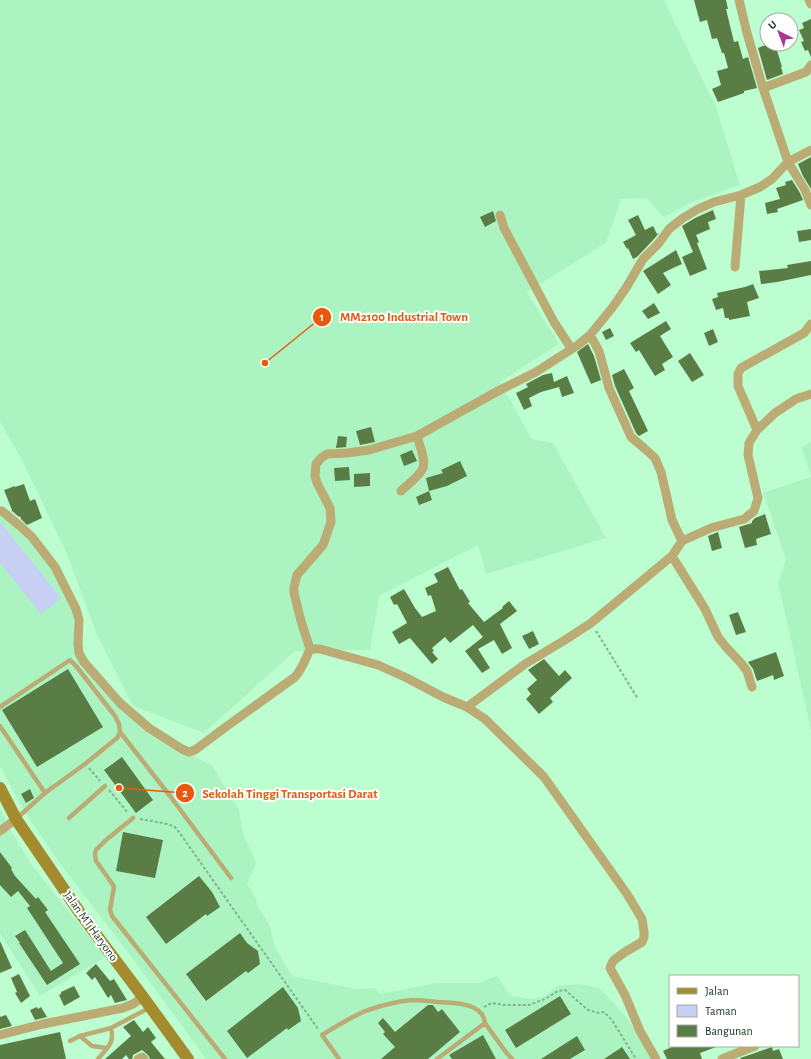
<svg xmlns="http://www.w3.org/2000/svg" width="811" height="1059" viewBox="0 0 811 1059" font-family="'Alegreya Sans',sans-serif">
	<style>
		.built { fill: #abf4c2 }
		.green { fill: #c7d0f4 }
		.building { fill: #5a7d45 }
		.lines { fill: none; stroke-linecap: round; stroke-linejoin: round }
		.path { stroke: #80b390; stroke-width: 2; stroke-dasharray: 3 2; stroke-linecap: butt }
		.service { stroke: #bbab74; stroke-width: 4.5 }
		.minor { stroke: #bbab74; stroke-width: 9 }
		.secondary { stroke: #a38b2e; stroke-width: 12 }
		.labels { text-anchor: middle; stroke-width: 4; stroke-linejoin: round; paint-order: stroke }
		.street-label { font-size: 12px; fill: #173121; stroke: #fff }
		.leader { fill: none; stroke: #e8590c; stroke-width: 1.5 }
		.callout-dot { fill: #e8590c; stroke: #fff; stroke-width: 1.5 }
		.mark-label { font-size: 12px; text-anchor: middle; font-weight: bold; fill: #fff }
		.callout-label { font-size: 13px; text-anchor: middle; font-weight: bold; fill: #e8590c; stroke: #fff; stroke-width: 4; stroke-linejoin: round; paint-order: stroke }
	</style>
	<rect width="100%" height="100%" fill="#bcfed0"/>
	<!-- built -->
	<path class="built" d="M0 0H664L716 107 740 185 692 202 664 217 646 198 621 199 606 243 527 292 559 344 500 382 532 439 553 443 606 538 486 574 478 545 379 596 370 650 295 651 204 733 133 706 97 635 67 554 22 460 0 422Z
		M811 442V476L801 447Z
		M811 477V730L778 582 786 559 763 493Z
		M0 512 31 533 65 586 73 614 75 654 173 747 212 765 239 810 243 834 253 855 256 864 247 884 255 896 258 907 270 926 275 947 292 976 357 989 375 988 380 994 436 983H479L497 976 510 995 530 999 545 996 557 986 579 984 599 988 624 1014 657 1059H206L138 966 59 862 24 811 0 766Z
		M0 808 10 829 30 862 67 910 107 956 40 996 0 933Z"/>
	<!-- green -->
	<path class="green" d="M0 523H1L61 598 41 614 0 563Z"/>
	<!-- building -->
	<path class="building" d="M694 0H726L728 9H726L734 42 738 41 743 59 748 57 757 88 744 91V93L718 102 712 89 721 85 717 71 728 68 724 53H722L717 38 712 39 707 20 700 22Z
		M811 19V57L808 50 805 51 801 42 804 41 799 30 804 28 802 23Z
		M768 44H775L782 67H781L783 74 767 80 758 48Z
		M811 157V189L803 176 798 164Z
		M792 180 800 193 803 200 777 209 778 212 767 214 765 203 780 199 776 188 786 185 785 182Z
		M713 210 716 219 708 222 710 229 696 235 699 242 697 243 707 269 690 276 682 257 693 252 682 226 695 218Z
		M493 211 496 221 485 227 480 217Z
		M638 215 645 230 653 226 657 234 659 233 654 239 637 257 633 259 628 248 627 249 623 242 636 235 628 220Z
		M811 229V240L799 242 797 231Z
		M676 250 682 264 671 269 663 273 671 285 658 294 643 271Z
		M811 261V275L777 282 761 284 759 271 788 268 787 265Z
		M753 284 759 298 747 302 750 316 729 320V318H725L723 308 716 310 712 299 718 297 717 293 745 287Z
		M654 303 660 313 648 319 642 311Z
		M666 321 671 329 660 336 673 357 662 364 665 370 655 376 639 350 636 352 630 343Z
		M610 328 614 336 606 340 602 332Z
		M713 329 718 342 709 346 704 333Z
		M588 344 594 356 601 380 591 384 577 352Z
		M690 353 704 375 692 382 678 361Z
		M624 369 634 388 629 391 648 431 639 436 636 433 615 386 612 375Z
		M552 373 554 382 567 376 574 393 562 397 559 387 541 392 529 398 532 406 524 410 516 393 528 387 526 384 543 375Z
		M371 427 375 442 360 445 356 431Z
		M338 436 347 437 346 447 336 448Z
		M412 450 417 461 404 466 400 455Z
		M460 461 467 476 447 486 429 491 426 478 443 473 441 470Z
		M349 467 350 480 335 481 334 468Z
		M370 473V486L354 487V474Z
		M24 484 30 501 35 499 42 518 27 525 21 519 20 516 19 517 11 510H12L4 490 15 486V487Z
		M429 491 432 500 419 505 416 497Z
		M765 514 771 534 756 539 757 545 745 548 739 527 752 523V521L755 518Z
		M718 532 722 548 712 551 708 536Z
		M448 567 460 590 462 589 470 602 468 603 484 622 503 608 502 607 509 601 517 611 500 624 512 648 502 654 494 640 478 649 490 668 482 673 465 651 483 637 473 625 450 643 445 637 432 648 434 651 432 652 438 659 432 664 410 638 399 644 392 632 407 623 397 604 394 605 390 597 404 589 415 608 422 617 436 611 431 595 428 596 425 588 438 582 434 574Z
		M738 612 746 632 736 635 729 615Z
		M533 631 539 644 529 649 522 636Z
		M776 652 784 676 774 680 773 675 757 681 753 669 748 662Z
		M544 659 559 676 565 670 572 678 550 698 553 702 539 714 526 699 531 694 527 689 537 680 528 670Z
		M68 669 103 727 37 767 2 710Z
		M122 757 153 800 136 813 104 770Z
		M30 789 34 798 26 803 21 794Z
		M123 832 163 840 155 878 116 871Z
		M0 852 12 868 11 869 15 876 36 899 38 897 48 910 45 912 80 964 47 985 19 943H20L15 936 25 930 51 971 63 963 27 908 30 906 18 891 11 897 0 885Z
		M199 876 212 892 220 907 207 916 206 914 166 944 146 917Z
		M240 933 247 943 258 951 260 964 248 973 246 971 206 1001 186 974Z
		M0 941 12 968 0 973Z
		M96 964 110 981 114 979 127 1000 115 1003 111 995 108 998 95 977 92 980 86 973Z
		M19 974 30 996 21 1003 15 993 17 992 11 978Z
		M74 986 80 997 64 1006 59 995 61 994V992Z
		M283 987 298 1008 301 1021 288 1030 287 1028 247 1058 227 1031Z
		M560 996 571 1014 516 1048 505 1030Z
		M428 1005H433L438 1012 442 1009 460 1032 428 1059H381L395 1047 383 1034 385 1032 378 1023 383 1018 395 1032Z
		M37 1007 38 1009 41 1007 47 1017 35 1020 30 1010Z
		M6 1015 12 1026 0 1029V1017Z
		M134 1020 143 1032 148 1027 156 1038 151 1042 165 1059H150L148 1055 142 1050 133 1055 132 1059H129L126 1055 122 1059H105L131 1036 123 1027Z
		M60 1032 66 1059H0V1045Z
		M483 1035 496 1059H452L449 1055Z
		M577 1036 585 1050 570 1059H541Z
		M674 1046H716V1047L700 1053 702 1059H667L663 1051Z
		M622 1047 630 1059H604Z
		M772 1047 773 1051 779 1049 783 1059H741L740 1058 752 1054Z"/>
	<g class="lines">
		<!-- path -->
		<path class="path" d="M596 631 638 699
			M89 768 100 781
			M109 790 128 813
			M140 819 168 824 175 827 179 832 318 1029
			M484 1007 491 1003 504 1005H529L545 999 558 991 565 990 588 1010 599 1013 604 1012 612 1020 636 1059"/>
		<!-- service -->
		<path class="service" d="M0 707 70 660 76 666 115 716 119 724 120 732 117 738 85 764 45 793 17 818
			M0 726 45 793
			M120 732 170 796 231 878
			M69 818 105 786
			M133 818 106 840 96 850 95 854 96 861 111 882 114 887 110 910 112 916 225 1059
			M80 1036 92 1046 107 1048
			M70 1041 80 1036 111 1028 149 1008
			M98 1059C107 1048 115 1043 111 1028
			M339 1059 322 1035C337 1026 352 1016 368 1010 380 1006 400 1001 412 1000 420 1000 429 1001 437 1002 453 1003 483 1002 485 1023
			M437 1059 485 1023 505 1051 512 1059"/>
		<!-- minor -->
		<path class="minor" d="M809 0 811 4
			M763 88 806 72 811 65
			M811 150 788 162 805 190 811 205
			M500 215 504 228 554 322 571 348
			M735 267 741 195
			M590 335 599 351 609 388 631 437 644 448 655 458 661 472 672 520 682 541
			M757 430 738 386V374L741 368 804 333 811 324
			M401 491C408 484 419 477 423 468 426 460 419 444 417 436
			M0 511H2L20 526 32 537 55 567 76 609 79 620 78 644 79 653 84 662 120 703 149 728 182 749 189 752 195 750 223 729 295 677C302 669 306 659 310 649L301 621 294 593V587L297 575 323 545 331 522 330 508 317 483 315 476 316 464 321 458 327 454 347 453 369 450 417 436 498 391 536 372 578 345 590 335 612 308 626 288 643 259 659 243 669 229 683 218 698 209 714 202 741 195 760 187 772 179 788 162 763 88 747 33 739 0
			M672 556 705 609 718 637 726 647 741 663 747 671 752 687
			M310 649H320L378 665 407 678 443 697 467 707 485 719 544 777 627 894 642 919 644 932V937L642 942 625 952 614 960 612 963 610 968 625 995 640 1031 656 1059
			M467 707 525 664 565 640 591 623 672 556 682 541 711 528 744 519 754 511 758 498 748 455 749 443 757 430 775 413 796 399 811 394
			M0 831 16 819
			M0 1035 43 1024 123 1008 133 1004 143 997
			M138 1059 142 1057 144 1059
			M722 1059 755 1046"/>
		<!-- secondary -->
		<path class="secondary" d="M0 788 16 819 80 913 143 997 188 1059"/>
	</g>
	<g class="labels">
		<!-- street labels -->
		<g class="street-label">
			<text transform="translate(91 926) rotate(54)" y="4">Jalan MT Haryono</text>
		</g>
	</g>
	<!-- callouts -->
	<path class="leader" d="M265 363L322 317M119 788L185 793"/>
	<g class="callout-dot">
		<circle cx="265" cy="363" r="4"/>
		<circle cx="119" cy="788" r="4"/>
		<circle cx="322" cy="317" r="10"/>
		<circle cx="185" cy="793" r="10"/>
	</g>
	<g class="mark-label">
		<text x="322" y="321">1</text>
		<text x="185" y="797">2</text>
	</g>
	<g class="callout-label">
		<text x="404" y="321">MM2100 Industrial Town</text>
		<text x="290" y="798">Sekolah Tinggi Transportasi Darat</text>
	</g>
	<!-- legend -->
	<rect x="669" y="975" width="130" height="72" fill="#ffffff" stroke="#a2ada6"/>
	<rect x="677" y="988" width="20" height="6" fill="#a38b2e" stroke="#a2ada6"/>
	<text x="705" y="995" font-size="12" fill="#173121">Jalan</text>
	<rect x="677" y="1005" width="20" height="12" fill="#c7d0f4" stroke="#a2ada6"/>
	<text x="705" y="1015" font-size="12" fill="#173121">Taman</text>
	<rect x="677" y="1025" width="20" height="12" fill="#5a7d45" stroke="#a2ada6"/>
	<text x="705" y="1035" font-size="12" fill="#173121">Bangunan</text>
	<!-- north arrow -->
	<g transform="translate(779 32) rotate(318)"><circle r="19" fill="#ffffff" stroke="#a2ada6"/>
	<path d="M0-3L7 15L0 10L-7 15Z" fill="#a73896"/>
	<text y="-6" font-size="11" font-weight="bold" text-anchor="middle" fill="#173121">U</text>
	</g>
</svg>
